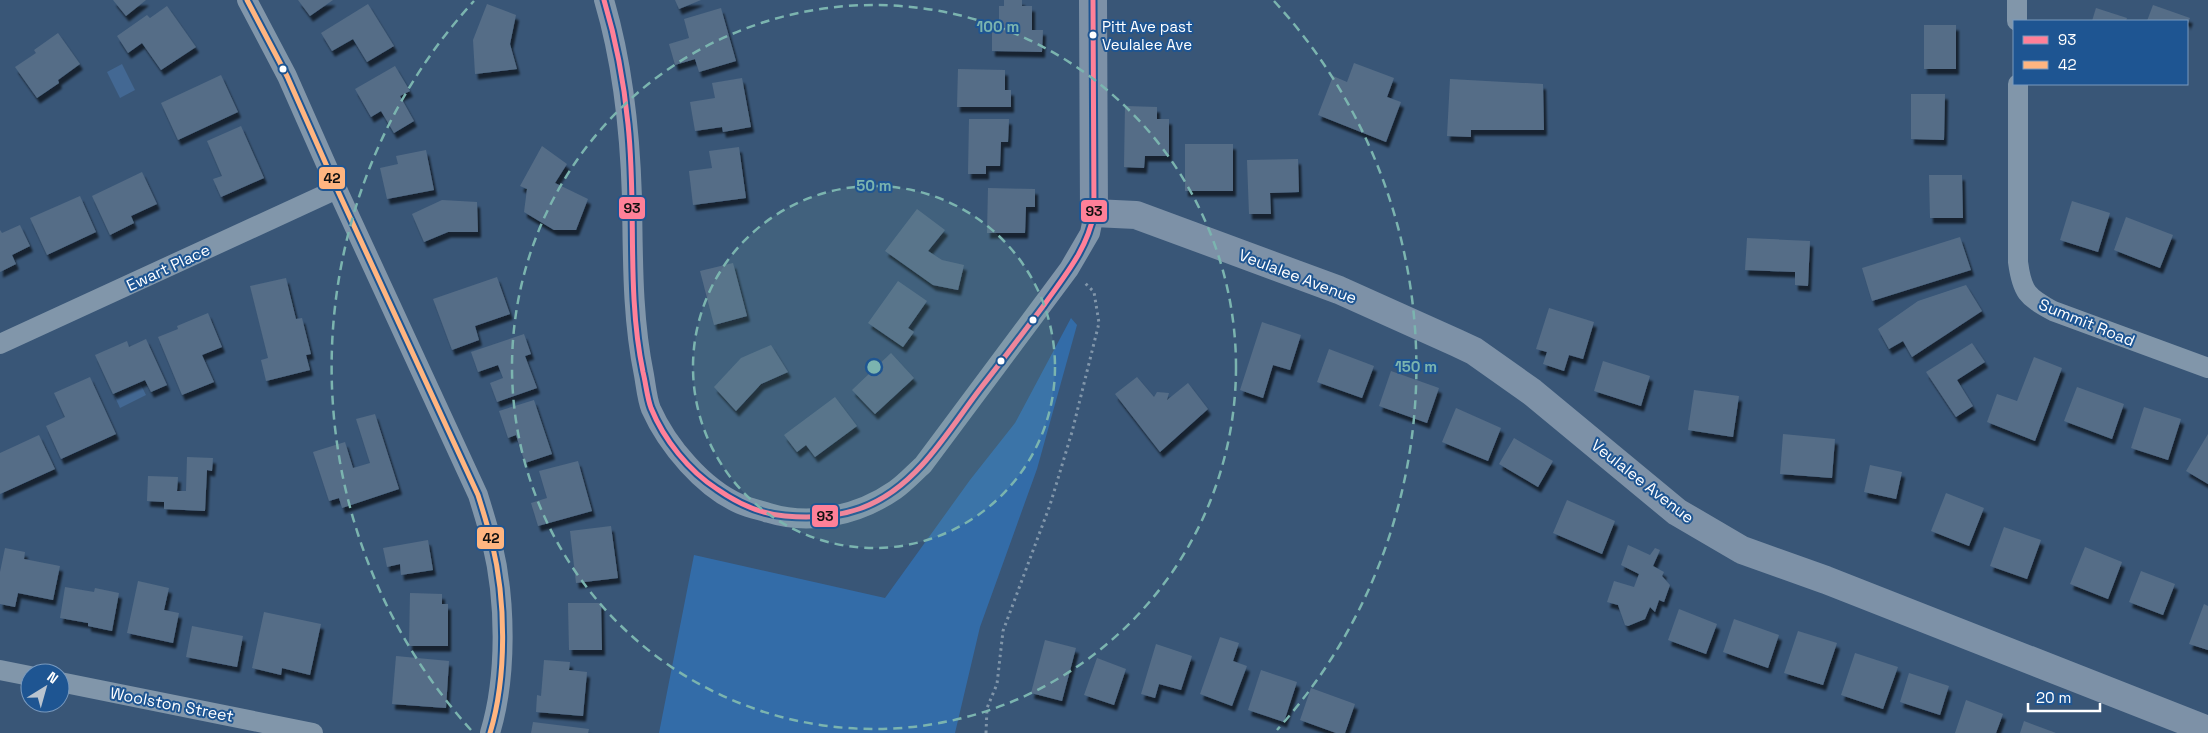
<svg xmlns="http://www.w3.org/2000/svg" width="2208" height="733" viewBox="0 0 2208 733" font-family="'Space Grotesk',sans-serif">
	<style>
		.green { fill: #336ca8 }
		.water { fill: #436893 }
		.building { fill: #556d87; filter: url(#shadow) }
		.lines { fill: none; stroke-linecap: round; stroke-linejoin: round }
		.path { stroke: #8196aa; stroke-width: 3; stroke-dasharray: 2.5 4; stroke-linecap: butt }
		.street { stroke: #8196aa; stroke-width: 20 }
		.secondary { stroke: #7d91a7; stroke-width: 28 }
		.bus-1-casing { stroke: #1e5592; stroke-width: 9 }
		.bus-2-casing { stroke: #1e5592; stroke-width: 9 }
		.bus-1 { stroke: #ff8098; stroke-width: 5 }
		.bus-2 { stroke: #ffb580; stroke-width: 5 }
		.ring { fill: none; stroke: #7bb4af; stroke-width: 2.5; stroke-dasharray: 9 6 }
		.bus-dot { fill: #fff; stroke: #1e5592; stroke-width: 2 }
		.labels { text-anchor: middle; stroke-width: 4; stroke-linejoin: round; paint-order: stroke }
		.bus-label { font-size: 15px; fill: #fff; stroke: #1e5592; text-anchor: start }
		.street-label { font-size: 16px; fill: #fff; stroke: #1e5592 }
		.centre { fill: #7bb4af; stroke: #1e5592; stroke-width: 2.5 }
		.ring-label { font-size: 15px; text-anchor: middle; font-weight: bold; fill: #7bb4af; stroke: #1e5592; stroke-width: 4; stroke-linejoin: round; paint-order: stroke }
		.line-badge { stroke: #1e5592; stroke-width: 2 }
		.pale-badge-label { font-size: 14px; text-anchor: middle; font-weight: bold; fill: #111 }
	</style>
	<defs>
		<filter id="shadow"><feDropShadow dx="3" dy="5.5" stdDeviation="1" flood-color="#0009"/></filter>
	</defs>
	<rect width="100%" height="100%" fill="#395677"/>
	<!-- green -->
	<path class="green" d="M1071 318 1077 325 1037 469 980 627 955 733H659L694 555 885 598 970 480 1015 423Z"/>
	<!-- water -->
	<path class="water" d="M122 64 135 90 120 98 107 72Z
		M141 385 146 395 120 408 115 397Z"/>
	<!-- building -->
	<path class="building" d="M113 0H146L126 16Z
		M298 0H333L310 16Z
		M675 0H701L679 9Z
		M1004 0H1022V6H1032V30H1043L1042 52 992 51V28H999V6H1004Z
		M368 4 394 46 367 62 353 39 332 51 321 33Z
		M487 4 516 15 510 44 517 69 475 74 473 40Z
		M2153 5 2190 18 2187 25V21H2147Z
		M167 6 196 47 161 70 142 43 128 53 117 36 147 15 150 18Z
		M721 8 736 61 699 72 695 59 675 65 669 44 689 38 684 19Z
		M2096 8 2127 18 2126 21H2092Z
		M1924 25H1956V69H1924Z
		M58 33 80 64 58 80 59 83 37 98 15 67 36 53 34 50Z
		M1354 63 1394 78 1387 97 1401 102 1386 142 1318 115 1333 76 1347 82Z
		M395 66 410 91 400 96 414 121 394 133 381 111 371 117 355 89Z
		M958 69 1005 70V90H1011V107H957Z
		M221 75 238 112 178 140 161 103Z
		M742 78 751 127 723 132 722 127 695 131 690 102 715 98 712 83Z
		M1450 79 1543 84 1544 130H1471V137L1447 136Z
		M1911 94H1945L1944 140 1911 139Z
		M1125 106 1157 107V119H1169V156H1145L1144 168 1124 167Z
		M969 119H1009L1008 142H1001L1000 166H986V174H968Z
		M241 126 264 178 221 197 213 179 222 176 207 141Z
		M1185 144H1233V191H1185Z
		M542 146 567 164 555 183 588 199 576 230H554L524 212 527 189 520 186Z
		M739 147 746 198 693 205 689 171 712 168 709 151Z
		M426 150 434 190 387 199 380 168 398 164 396 156Z
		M1298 159 1299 192 1270 193 1271 214H1249L1247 160Z
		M142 172 157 204 131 216 134 223 110 235 92 196Z
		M1929 175H1962L1963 218H1930Z
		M988 188 1035 189V207H1026L1025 233H987Z
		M80 196 96 232 47 255 30 218Z
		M442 200 477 202 478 232H448L424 242 412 214Z
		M2072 201 2110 213 2098 252 2060 240Z
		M917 209 945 230 928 251 942 260 964 265 958 290 933 285 885 251Z
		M2126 217 2173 235 2160 268 2114 250Z
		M20 225 30 246 12 255 16 264 0 272V230L2 233Z
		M1960 237 1971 270 1872 301 1862 268Z
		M1747 238 1810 241 1808 286 1795 285V272L1745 270Z
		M733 263 747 316 714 325 700 271Z
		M497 277 510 314 475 326 479 340 452 350 433 299Z
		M286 278 296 319 302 318 311 354 306 355 310 370 266 381 261 360 268 358 250 286Z
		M898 281 927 301 908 328 914 332 903 347 868 323Z
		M1966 285 1982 311 1912 357 1903 341 1889 349 1878 329 1918 301Z
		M1549 308 1594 322 1583 359 1569 355 1564 371 1543 364 1547 352 1536 349Z
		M208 313 222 347 202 355 214 382 182 395 158 337 178 329 177 326Z
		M1262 322 1301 335 1290 370 1273 365 1263 398 1240 390Z
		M524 334 531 354 525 356 537 388 497 402 490 383 503 378 498 365 478 372 471 352Z
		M146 339 167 385 151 392 145 380 113 394 95 355 127 341 129 347Z
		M1972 343 1985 362 1957 380 1973 406 1956 417 1926 372Z
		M771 345 788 372 761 384 736 411 714 387 741 358Z
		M1329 349 1374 366 1362 398 1317 382Z
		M891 353 914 378 875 414 852 390Z
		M2034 357 2062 368 2035 441 1987 422 1997 394 2017 401Z
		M1603 361 1650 376 1641 406 1594 391Z
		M1391 371 1439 388 1427 423 1379 406Z
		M90 377 116 434 61 459 46 426 65 417 54 393Z
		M1137 377 1154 397 1157 392 1169 393 1167 400 1188 383 1208 409 1160 452 1115 394Z
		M2077 387 2124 404 2112 439 2064 421Z
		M1694 390 1739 396 1733 437 1688 430Z
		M835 397 857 426 815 457 806 445 797 452 784 435Z
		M534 400 552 454 525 463 516 435 508 438 499 411Z
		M2144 407 2181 419 2168 460 2131 448Z
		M1456 408 1501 428 1488 461 1442 442Z
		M375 414 399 489 342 508 339 498 329 501 313 452 345 442 353 468 370 463 356 419Z
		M1783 434 1835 439 1832 478 1780 474Z
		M2208 434V484L2186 471Z
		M39 435 55 469 0 494V453Z
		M1514 438 1553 461 1538 487 1499 464Z
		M187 457 213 458 212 471 207 470 205 511 164 509V502L147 501 148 476 178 477 177 491H186Z
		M578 461 592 511 538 526 531 503 547 498 539 471Z
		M1870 465 1902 472 1896 499 1864 492Z
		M1946 493 1984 508 1969 546 1931 531Z
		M1567 500 1615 521 1602 554 1553 533Z
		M611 526 618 578 576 583 570 531Z
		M2004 527 2041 540 2027 579 1990 566Z
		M428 540 433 570 401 575 400 564 387 567 383 548Z
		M1628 545 1650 555 1655 548 1660 550 1653 566 1664 572 1662 576 1670 585 1664 602 1659 600 1655 612 1650 607 1645 619 1628 626 1625 625 1618 605 1607 602 1614 581 1634 587 1639 574 1621 565Z
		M2085 547 2122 562 2108 599 2070 584Z
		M5 548 25 552 24 559 60 566 53 600 18 593 15 607 0 604V572Z
		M2141 571 2175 584 2163 615 2129 602Z
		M138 581 169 588 164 610 179 613 173 643 127 633Z
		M65 587 94 592 95 588 119 593 112 631 88 626V623L60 618Z
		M410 593 442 594V604H448V646H409Z
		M568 603H601L602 650H569Z
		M2204 604 2208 606V650L2189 644Z
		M1679 609 1717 624 1706 654 1668 640Z
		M264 612 321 624 310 675 282 668 281 675 252 668Z
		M1734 619 1779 635 1768 668 1723 652Z
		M192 626 243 636 237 667 186 657Z
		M1798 631 1837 643 1823 685 1784 673Z
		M1220 637 1239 643 1233 661 1247 666 1232 706 1200 694Z
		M1045 640 1076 648 1062 701 1031 693Z
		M1156 644 1192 656 1181 690 1159 684 1155 698 1141 694Z
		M1855 653 1898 667 1883 709 1841 695Z
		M396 656 449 661 446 708 392 704Z
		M1097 658 1126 669 1114 705 1084 695Z
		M544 660 570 662 569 670 587 672 583 716 536 712 537 695 541 696Z
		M1261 670 1297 682 1284 722 1248 710Z
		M1909 673 1949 686 1940 715 1900 702Z
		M1311 688 1355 704 1345 733H1336L1300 720Z
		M1966 700 2003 714 1996 733H1955Z
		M2024 721 2056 733H2020Z
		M533 722 589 729 588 733H531Z"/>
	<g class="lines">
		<!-- path -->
		<path class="path" d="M986 733 987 708 997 684 1003 631 1050 505 1072 432 1099 323 1094 292 1085 283"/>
		<!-- street -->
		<path class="street" d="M247 0 287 76 337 189 478 495C483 511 488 527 492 543 506 600 507 677 490 733
			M604 0C623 64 630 132 632 198 633 258 632 317 644 375 646 386 647 399 651 409 667 445 703 488 740 504 749 508 759 510 769 513 811 526 859 515 895 490 905 483 914 473 923 465L1069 269 1090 233 1094 213
			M2017 0V21
			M2018 84V262C2022 292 2027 297 2053 311L2208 368
			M0 344 337 189
			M0 670 30 676
			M60 682 313 733"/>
		<!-- secondary -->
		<path class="secondary" d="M1093 0 1094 213 1136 215 1339 290 1457 343 1474 351 1532 392 1677 512 1742 550 1826 580 2208 730"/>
		<!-- bus-1 casing -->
		<g class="bus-1-casing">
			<path id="bus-1" d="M604 0C616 40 624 83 628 124 637 207 626 291 643 372 646 384 647 397 651 408 664 440 689 471 717 489 737 503 760 514 785 516 842 521 883 508 922 465 943 442 961 414 980 389 1002 361 1023 333 1044 305 1065 275 1087 250 1094 213L1093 0"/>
		</g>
		<!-- bus-2 casing -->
		<g class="bus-2-casing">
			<path id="bus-2" d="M247 0 287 76 337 189 478 495C483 511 488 527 492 543 506 600 507 677 490 733"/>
		</g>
		<!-- bus-1 -->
		<use href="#bus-1" class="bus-1"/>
		<!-- bus-2 -->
		<use href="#bus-2" class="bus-2"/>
	</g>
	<!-- distance rings -->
	<circle cx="874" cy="367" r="181" fill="#7bb4af" fill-opacity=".12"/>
	<g class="ring">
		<circle cx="874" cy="367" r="181"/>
		<circle cx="874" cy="367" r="362"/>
		<path d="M471 730A542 542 0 0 1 474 1M1274 1A542 542 0 0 1 1277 730"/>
	</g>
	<!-- markers -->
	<g class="bus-dot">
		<circle cx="1093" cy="35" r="4.5"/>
		<circle cx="283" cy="69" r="4.5"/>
		<circle cx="1033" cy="320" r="4.5"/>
		<circle cx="1001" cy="361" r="4.5"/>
	</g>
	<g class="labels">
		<!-- bus labels -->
		<g class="bus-label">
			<text x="1102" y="32">Pitt Ave past<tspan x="1102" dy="18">Veulalee Ave</tspan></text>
		</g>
		<!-- street labels -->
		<g class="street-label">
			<text transform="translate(168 267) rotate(-25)" y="6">Ewart Place</text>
			<text transform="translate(1298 276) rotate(21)" y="6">Veulalee Avenue</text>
			<text transform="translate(2087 322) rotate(22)" y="6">Summit Road</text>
			<text transform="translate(1643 481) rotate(38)" y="6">Veulalee Avenue</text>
			<text transform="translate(172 704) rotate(11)" y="6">Woolston Street</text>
		</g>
	</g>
	<circle cx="874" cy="367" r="8" class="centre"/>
	<g class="ring-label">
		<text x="998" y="32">100 m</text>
		<text x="874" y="191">50 m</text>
		<text x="1416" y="372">150 m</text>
	</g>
	<g class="line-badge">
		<rect x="318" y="166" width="28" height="24" rx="5" fill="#ffb580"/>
		<rect x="618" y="196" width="28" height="24" rx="5" fill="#ff8098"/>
		<rect x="1080" y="199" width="28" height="24" rx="5" fill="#ff8098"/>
		<rect x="811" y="504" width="28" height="24" rx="5" fill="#ff8098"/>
		<rect x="476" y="526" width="29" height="24" rx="5" fill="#ffb580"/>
	</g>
	<g class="pale-badge-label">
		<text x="332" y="183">42</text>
		<text x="632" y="213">93</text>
		<text x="1094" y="216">93</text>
		<text x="825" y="521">93</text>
		<text x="491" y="543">42</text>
	</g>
	<!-- legend -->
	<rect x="2013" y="20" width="175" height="65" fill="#1e5592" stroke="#7899be"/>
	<rect x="2023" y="36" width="25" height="8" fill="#ff8098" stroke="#7899be"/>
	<text x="2058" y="45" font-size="15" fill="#ffffff">93</text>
	<rect x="2023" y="61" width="25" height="8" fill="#ffb580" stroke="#7899be"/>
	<text x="2058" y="70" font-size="15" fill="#ffffff">42</text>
	<!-- north arrow -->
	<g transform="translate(45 688) rotate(37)"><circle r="24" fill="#1e5592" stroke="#7899be"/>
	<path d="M0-4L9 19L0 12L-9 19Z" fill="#bac4cf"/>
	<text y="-8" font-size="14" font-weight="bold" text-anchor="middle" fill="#ffffff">N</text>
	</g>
	<!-- scale -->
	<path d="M2028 703v8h72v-8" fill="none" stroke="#ffffff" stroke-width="2.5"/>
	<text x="2036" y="703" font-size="15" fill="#ffffff" stroke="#1e5592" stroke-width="4" paint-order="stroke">20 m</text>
</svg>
